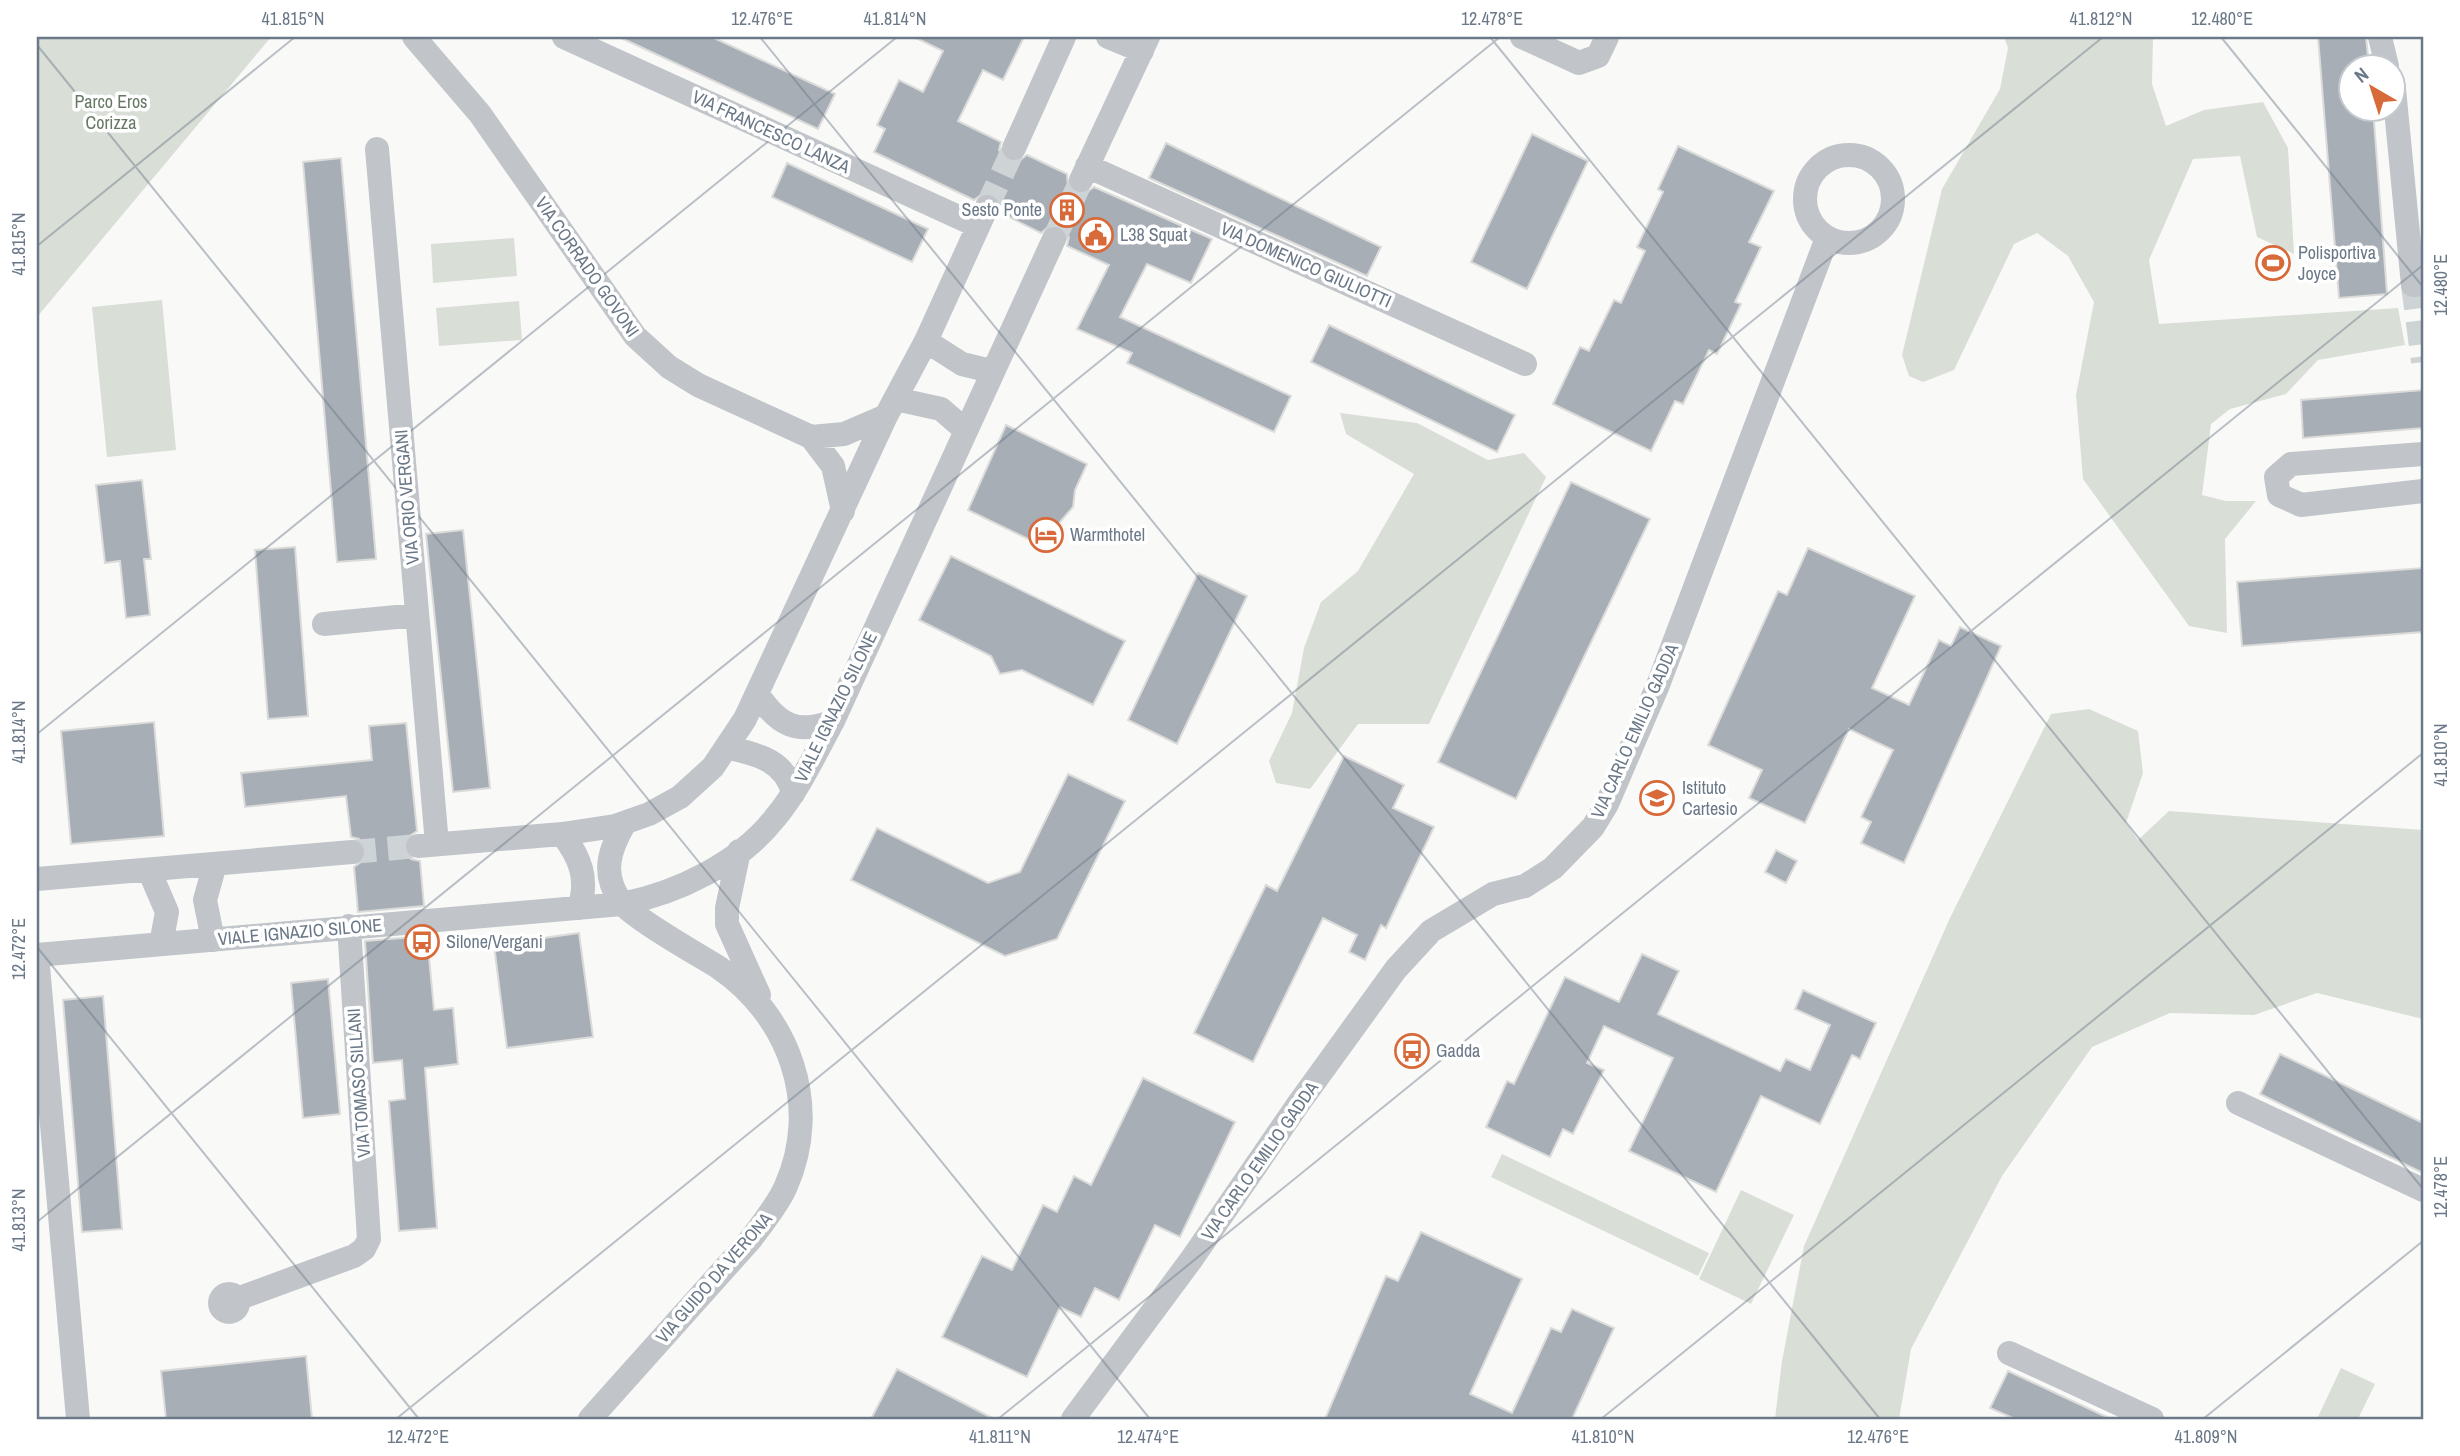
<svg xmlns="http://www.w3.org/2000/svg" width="2460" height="1456" viewBox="0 0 2460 1456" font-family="'Archivo Narrow',sans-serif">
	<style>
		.green { fill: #d9ded7 }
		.building { fill: #a7aeb6; stroke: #dbdbda; stroke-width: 2 }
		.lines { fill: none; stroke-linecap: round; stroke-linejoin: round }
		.minor-tunnel { stroke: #ced3d6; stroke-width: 24; stroke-dasharray: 24 12; stroke-linecap: butt }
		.minor { stroke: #c1c5c9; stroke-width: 24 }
		.ticks { fill: none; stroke: #6b7887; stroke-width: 2; stroke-opacity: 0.45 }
		.labels { text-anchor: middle; stroke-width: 7; stroke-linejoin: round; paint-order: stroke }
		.park-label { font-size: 18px; fill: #677965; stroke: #fff }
		.street-label { font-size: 18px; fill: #6b7887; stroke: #fff }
		.poi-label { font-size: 18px; fill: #6b7887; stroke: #fff; text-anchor: start }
		.neatline { fill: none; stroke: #6b7887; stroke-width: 2.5 }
		.ticks-label { font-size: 18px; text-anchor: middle; fill: #6b7887 }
	</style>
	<rect width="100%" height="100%" fill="#f9faf8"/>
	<!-- green -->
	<path class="green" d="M37 37H271L37 317Z
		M2004 37H2153L2152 84 2166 126 2204 110 2263 102 2288 148 2294 254 2257 237 2240 156 2193 159 2149 260 2159 324 2398 308 2405 345 2318 360 2286 394 2230 409 2211 424 2202 495 2226 501H2256L2225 539 2227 633 2189 626 2083 479 2076 395 2094 302 2068 256 2037 233 2014 244 1954 370 1923 382 1909 376 1902 355 1942 189 2000 89 2008 48Z
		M514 238 517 276 433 283 431 244Z
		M162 300 176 450 107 457 92 307Z
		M519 301 522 340 439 346 436 308Z
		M1340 413 1417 423 1488 460 1524 453 1546 477 1429 724H1358L1310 789 1276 783 1269 761 1292 713 1304 648 1321 602 1358 571 1414 474 1346 434Z
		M2089 709 2138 731 2143 773 2126 823 2138 840 2169 811 2423 830V1019L2317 993 2254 1015 2170 1013 2092 1047 2002 1176 1911 1349 1899 1419H1775L1782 1361 1804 1246 1950 918 2051 714Z
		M1502 1154 1709 1253 1698 1276 1491 1177Z
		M1741 1190 1794 1215 1751 1304 1699 1279Z
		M2341 1368 2375 1384 2358 1419H2317Z"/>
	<!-- building -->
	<path class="building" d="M619 37H712L835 94 818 129Z
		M914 37H1024L1003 80 983 70 958 121 1001 142 999 150 1007 161 1016 163 1027 155 1067 174 1068 188 1075 194 1083 195 1094 187 1212 239 1191 283 1147 264 1120 317 1291 396 1274 432 1127 363 1132 353 1077 329 1109 265 1067 246 1069 237 1061 226 1052 224 1041 233 1001 213 1002 205 994 194 985 192 974 200 874 152 885 129 877 125 899 80 923 92 943 51Z
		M2318 37H2366L2369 66H2351V108H2373L2387 294 2339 298Z
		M1532 134 1588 161 1527 289 1471 262Z
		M1166 143 1381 247 1367 276 1149 178Z
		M1678 146 1774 191 1749 242 1761 247 1735 302 1741 304 1717 354 1709 350 1683 404 1675 401 1651 451 1553 404 1580 347 1589 351 1614 300 1621 303 1645 251 1637 247 1663 192 1658 189Z
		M341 158 376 559 337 562 303 162Z
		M787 163 928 229 912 262 772 197Z
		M1329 325 1515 415 1497 452 1311 362Z
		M2423 390V428L2303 438 2301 400Z
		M1006 425 1087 464 1075 490 1073 507 1059 523 1049 549 968 510Z
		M142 480 151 559H144L150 615 126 618 120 561 105 563 96 485Z
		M1571 482 1650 519 1516 799 1438 762Z
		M463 530 490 788 453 792 426 534Z
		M295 547 308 716 268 719 255 550Z
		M1808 548 1915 596 1872 688 1909 705 1939 640 1951 646 1960 627 2001 646 1904 863 1861 843 1871 822 1861 817 1893 750 1849 729 1805 823 1749 798 1762 770 1708 745 1778 591 1787 595Z
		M951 556 1125 641 1093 705 1022 670 1000 674 991 656 919 620Z
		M2423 568V632L2242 646 2237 582Z
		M1198 573 1247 596 1177 744 1128 720Z
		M154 722 164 836 71 844 61 731Z
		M406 723 417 831 405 839 403 848 411 859 420 861 424 906 358 912 354 867 365 859 367 850 359 839 351 837 346 796 245 807 241 773 372 760 369 726Z
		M1344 756 1404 785 1393 808 1434 827 1386 928 1381 925 1365 960 1349 952 1357 935 1323 918 1253 1062 1194 1033 1266 885 1277 891Z
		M1068 774 1125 801 1057 939 1005 956 851 880 877 828 988 883 1020 872Z
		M1776 850 1797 861 1786 883 1765 872Z
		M579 933 593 1037 507 1048 494 945Z
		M427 936 434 1010 453 1008 458 1064 425 1068 437 1228 399 1231 389 1101 405 1099 402 1060 373 1063 365 941Z
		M1642 954 1679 971 1658 1014 1780 1071 1786 1059 1810 1070 1830 1025 1795 1009 1803 990 1876 1023 1860 1059 1852 1055 1820 1124 1761 1096 1716 1192 1629 1151 1673 1058 1604 1026 1587 1063 1604 1070 1573 1134 1563 1129 1550 1157 1486 1127 1507 1081 1514 1084 1565 977 1619 1002Z
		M328 979 340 1114 303 1118 291 983Z
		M103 996 122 1229 82 1232 63 1000Z
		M2280 1054 2423 1123V1173L2260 1094Z
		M1143 1078 1235 1122 1180 1237 1155 1225 1119 1300 1095 1288 1081 1317 1060 1307 1027 1377 942 1337 982 1256 1012 1270 1043 1205 1057 1212 1074 1176 1091 1185Z
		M1421 1232 1522 1279 1470 1394 1512 1413 1551 1328 1561 1332 1572 1309 1614 1328 1572 1419H1325L1386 1276 1398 1281Z
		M306 1356 312 1419H166L161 1371Z
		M897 1369 994 1419H871Z
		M2008 1371 2111 1419H2015L1990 1408Z"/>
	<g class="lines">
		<!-- minor-tunnel -->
		<path class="minor-tunnel" d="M987 207 1014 148
			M1054 239 1081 181
			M2413 285 2423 362
			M352 852 418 846"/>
		<!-- minor -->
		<path class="minor" d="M414 37 480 114 635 336 669 367 698 385 811 437 833 466 843 511
			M564 37 978 226
			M1108 37 1142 51
			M1522 37 1579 63 1598 56 1607 37
			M2380 37 2387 66
			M2394 89 2413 285 2423 284
			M1014 148 1064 37
			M377 149 437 844
			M1805 199a44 44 0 1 1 88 0a44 44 0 1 1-88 0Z
			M1087 166 1525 364
			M1081 180 1148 37
			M926 341 962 364 991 371
			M896 399 941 409 964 429
			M811 437 844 434 886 416
			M2423 454 2291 464 2276 477 2279 495 2301 505 2423 491
			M324 624 417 615
			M757 693C777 724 797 736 833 721
			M729 748C758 754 787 762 793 794
			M562 834C580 857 589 879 579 908
			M418 846 562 834 615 826 649 814 680 797 713 767 745 719 886 416 926 341 987 207
			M739 851 727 908V924L759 995
			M149 870 167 912 161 944
			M37 879 352 852
			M213 940 205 900 215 864
			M37 955 622 904C677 893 740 863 775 818 799 789 815 754 833 721L1054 239
			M37 955 78 1419
			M2238 1103 2423 1190
			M220 1303a9 9 0 1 1 18 0a9 9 0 1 1-18 0Z
			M237 1299 354 1256 364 1249 369 1239 349 926
			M2009 1353 2152 1419
			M590 1419 751 1239C763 1222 778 1205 786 1186 822 1105 789 1015 718 967 697 954 633 918 621 902 601 874 609 850 625 823
			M1073 1419 1191 1260 1299 1103 1396 969 1431 931 1493 894 1525 886 1553 868 1593 827 1607 804 1658 685 1827 238"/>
	</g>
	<!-- ticks -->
	<path class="ticks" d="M760 37 1880 1419M1490 37 2423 1189M2221 37 2423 287M37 45 1150 1419M37 246 295 37M37 734 897 37M37 947 419 1419M37 1222 1500 37M396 1419 2103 37M998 1419 2423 265M1601 1419 2423 753M2203 1419 2423 1241"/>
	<!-- icons -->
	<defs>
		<g id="building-ring" transform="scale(1.75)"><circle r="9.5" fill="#fff" stroke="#d86939" stroke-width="1.5"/><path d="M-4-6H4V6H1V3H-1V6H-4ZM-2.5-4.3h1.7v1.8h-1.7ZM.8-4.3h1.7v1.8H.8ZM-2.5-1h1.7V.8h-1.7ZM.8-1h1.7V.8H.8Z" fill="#d86939"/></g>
		<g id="civic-ring" transform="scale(1.75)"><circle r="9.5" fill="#fff" stroke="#d86939" stroke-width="1.5"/><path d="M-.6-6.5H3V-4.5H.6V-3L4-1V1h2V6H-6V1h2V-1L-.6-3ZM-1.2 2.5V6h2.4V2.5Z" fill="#d86939"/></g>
		<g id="stadium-ring" transform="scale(1.75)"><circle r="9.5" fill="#fff" stroke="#d86939" stroke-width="1.5"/><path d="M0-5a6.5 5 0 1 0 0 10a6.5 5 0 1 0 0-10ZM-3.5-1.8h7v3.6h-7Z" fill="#d86939"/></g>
		<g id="hotel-ring" transform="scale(1.75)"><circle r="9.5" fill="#fff" stroke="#d86939" stroke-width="1.5"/><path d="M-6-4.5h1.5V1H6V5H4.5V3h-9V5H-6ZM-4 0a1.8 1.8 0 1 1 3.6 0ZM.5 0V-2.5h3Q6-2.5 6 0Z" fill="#d86939"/></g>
		<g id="school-ring" transform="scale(1.75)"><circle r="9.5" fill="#fff" stroke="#d86939" stroke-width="1.5"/><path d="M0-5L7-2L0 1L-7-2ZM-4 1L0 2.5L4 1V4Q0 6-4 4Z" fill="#d86939"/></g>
		<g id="bus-ring" transform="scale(1.75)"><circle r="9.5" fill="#fff" stroke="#d86939" stroke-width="1.5"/><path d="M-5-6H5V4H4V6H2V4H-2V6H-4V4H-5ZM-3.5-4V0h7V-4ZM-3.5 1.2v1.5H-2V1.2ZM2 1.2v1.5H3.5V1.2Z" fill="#d86939"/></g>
	</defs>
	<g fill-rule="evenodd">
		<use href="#building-ring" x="1067" y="210"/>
		<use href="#civic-ring" x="1096" y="235"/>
		<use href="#stadium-ring" x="2273" y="263"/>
		<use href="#hotel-ring" x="1046" y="535"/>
		<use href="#school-ring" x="1657" y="798"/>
		<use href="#bus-ring" x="422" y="942"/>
		<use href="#bus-ring" x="1412" y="1051"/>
	</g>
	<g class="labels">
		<!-- park labels -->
		<g class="park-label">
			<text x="111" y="108">Parco Eros<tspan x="111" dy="21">Corizza</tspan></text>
		</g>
		<!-- street labels -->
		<g class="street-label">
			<text transform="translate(771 132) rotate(25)" y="6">VIA FRANCESCO LANZA</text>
			<text transform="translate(1306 265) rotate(24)" y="6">VIA DOMENICO GIULIOTTI</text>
			<text transform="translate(587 267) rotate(55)" y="6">VIA CORRADO GOVONI</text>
			<text transform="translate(407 497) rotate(-95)" y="6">VIA ORIO VERGANI</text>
			<text transform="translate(836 707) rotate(-64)" y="6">VIALE IGNAZIO SILONE</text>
			<text transform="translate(1635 731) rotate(-66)" y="6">VIA CARLO EMILIO GADDA</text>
			<text transform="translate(300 932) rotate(-5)" y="6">VIALE IGNAZIO SILONE</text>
			<text transform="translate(359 1083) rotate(-94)" y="6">VIA TOMASO SILLANI</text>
			<text transform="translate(1260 1161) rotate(-55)" y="6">VIA CARLO EMILIO GADDA</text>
			<text transform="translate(714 1278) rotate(-49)" y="6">VIA GUIDO DA VERONA</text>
		</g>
		<!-- poi labels -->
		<g class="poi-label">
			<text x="1042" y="216" text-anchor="end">Sesto Ponte</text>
			<text x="1120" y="241">L38 Squat</text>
			<text x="2298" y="259">Polisportiva<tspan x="2298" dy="21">Joyce</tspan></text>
			<text x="1070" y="541">Warmthotel</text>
			<text x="1682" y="794">Istituto<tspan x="1682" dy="21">Cartesio</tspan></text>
			<text x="446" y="948">Silone/Vergani</text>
			<text x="1436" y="1057">Gadda</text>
		</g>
	</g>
	<!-- border -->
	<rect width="2460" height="1456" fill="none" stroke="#ffffff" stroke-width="77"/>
	<!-- north arrow -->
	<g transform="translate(2372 88) rotate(321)"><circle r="33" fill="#ffffff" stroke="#c4c9cf" stroke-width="2"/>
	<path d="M0-5L12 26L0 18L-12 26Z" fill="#d86939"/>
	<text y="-10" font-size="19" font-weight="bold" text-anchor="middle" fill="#6b7887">N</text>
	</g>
	<rect x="38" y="38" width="2384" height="1380" class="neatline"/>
	<g class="ticks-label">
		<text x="293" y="25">41.815°N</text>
		<text x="762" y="25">12.476°E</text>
		<text x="895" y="25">41.814°N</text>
		<text x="1492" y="25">12.478°E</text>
		<text x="2101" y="25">41.812°N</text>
		<text x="2222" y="25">12.480°E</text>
		<text transform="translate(19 244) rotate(-90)" y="6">41.815°N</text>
		<text transform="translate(2441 285) rotate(-90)" y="6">12.480°E</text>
		<text transform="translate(19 732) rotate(-90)" y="6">41.814°N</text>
		<text transform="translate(2441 755) rotate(-90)" y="6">41.810°N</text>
		<text transform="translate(19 949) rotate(-90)" y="6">12.472°E</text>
		<text transform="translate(2441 1187) rotate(-90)" y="6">12.478°E</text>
		<text transform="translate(19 1220) rotate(-90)" y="6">41.813°N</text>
		<text x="418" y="1443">12.472°E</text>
		<text x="1000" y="1443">41.811°N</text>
		<text x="1148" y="1443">12.474°E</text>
		<text x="1603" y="1443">41.810°N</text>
		<text x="1878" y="1443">12.476°E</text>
		<text x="2206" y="1443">41.809°N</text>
	</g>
</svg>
